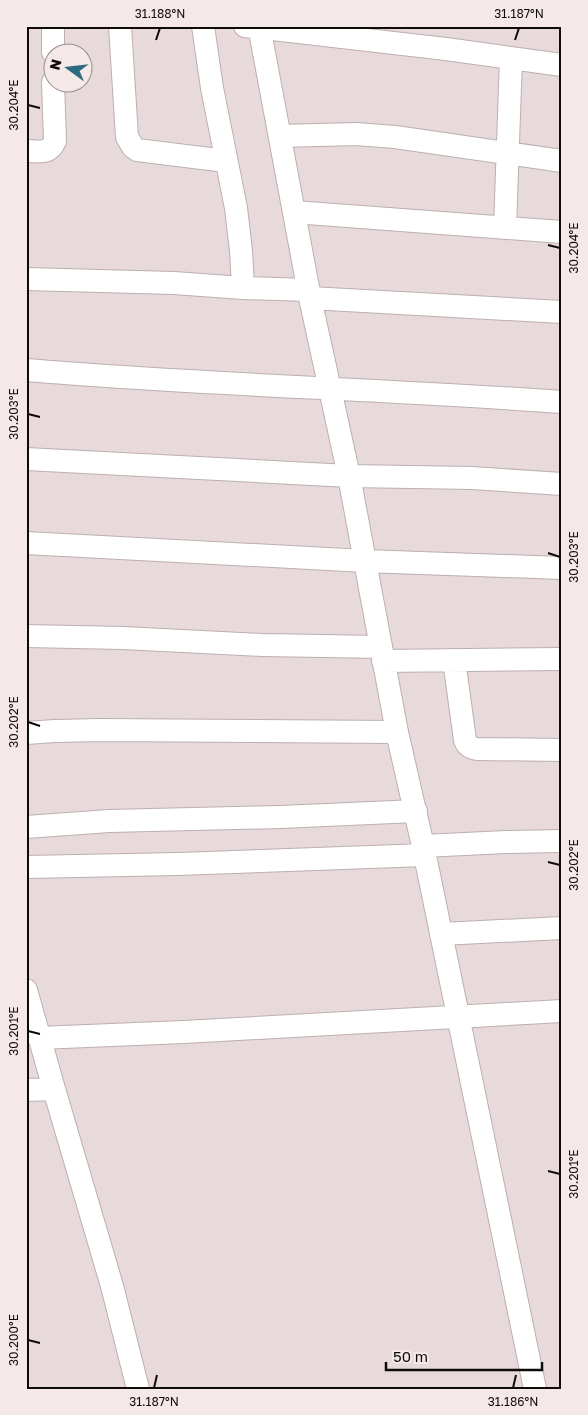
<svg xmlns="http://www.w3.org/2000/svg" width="588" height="1415" viewBox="0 0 588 1415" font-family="'Golos Text',sans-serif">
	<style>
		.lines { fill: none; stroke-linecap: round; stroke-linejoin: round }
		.minor-casing { stroke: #bcafaf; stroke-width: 24 }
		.minor { stroke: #fff; stroke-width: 22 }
		.ticks { fill: none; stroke: #0f0b0b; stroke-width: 2 }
		.neatline { fill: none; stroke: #0f0b0b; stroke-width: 2 }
		.ticks-label { font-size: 12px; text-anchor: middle; fill: #0f0b0b }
	</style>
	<rect width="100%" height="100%" fill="#e8dadb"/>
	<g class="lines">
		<!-- minor casing -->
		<g class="minor-casing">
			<path id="minor" d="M120 26 127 137 133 147 137 150 226 161
				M203 26 212 88 236 208 241 251 243 288
				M245 26 446 49 562 65
				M259 26 310 298 349 476 397 732 423 846 535 1389
				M53 52V26
				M280 136 356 134 395 137 562 161
				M26 151C39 151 49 155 55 141L53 82
				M294 212 562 232
				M505 228 511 58
				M26 279 174 283 243 288 309 290
				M310 298 562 312
				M26 370C204 385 383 389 562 402
				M26 459 349 476 472 478 562 484
				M26 543 365 561 562 568
				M26 636 123 638 262 645 381 647
				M454 660 465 740C467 746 471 748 477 749L562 750
				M383 661 562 659
				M26 733 55 731 100 730 397 732
				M26 827 109 821 281 817 416 811
				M423 846 506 842 562 841
				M26 867 178 864 425 855
				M441 934 562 928
				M26 990 54 1089 112 1286 138 1389
				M39 1038 184 1032 562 1011
				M26 1090 54 1089"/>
		</g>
		<!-- minor -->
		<use href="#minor" class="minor"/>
	</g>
	<!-- ticks -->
	<path class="ticks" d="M156 40 160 28M515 40 519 28M28 105 40 108M548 245 560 248M28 414 40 417M548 553 560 557M28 722 40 726M548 862 560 865M28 1031 40 1034M548 1171 560 1174M28 1340 40 1343M154 1388 157 1375M513 1388 516 1375"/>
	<!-- border -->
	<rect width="588" height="1415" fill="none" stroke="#f5e8e8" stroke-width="55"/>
	<!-- north arrow -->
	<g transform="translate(68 68) rotate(285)"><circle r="24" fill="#f5e8e8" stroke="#999090"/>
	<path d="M0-4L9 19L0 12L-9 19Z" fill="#2c6c81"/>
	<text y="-8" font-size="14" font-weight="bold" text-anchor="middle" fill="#0f0b0b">N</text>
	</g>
	<!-- scale -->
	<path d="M386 1362v8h156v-8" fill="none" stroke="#0f0b0b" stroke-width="2.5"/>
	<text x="393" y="1362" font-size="15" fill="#0f0b0b" stroke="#f5e8e8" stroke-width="4" paint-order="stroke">50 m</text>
	<rect x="28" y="28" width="532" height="1360" class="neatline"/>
	<g class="ticks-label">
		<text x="160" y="18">31.188°N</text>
		<text x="519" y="18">31.187°N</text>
		<text transform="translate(14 105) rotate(-90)" y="4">30.204°E</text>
		<text transform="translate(574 248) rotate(-90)" y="4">30.204°E</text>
		<text transform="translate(14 414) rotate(-90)" y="4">30.203°E</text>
		<text transform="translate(574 557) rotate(-90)" y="4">30.203°E</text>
		<text transform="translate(14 722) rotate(-90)" y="4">30.202°E</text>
		<text transform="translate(574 865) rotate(-90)" y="4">30.202°E</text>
		<text transform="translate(14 1031) rotate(-90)" y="4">30.201°E</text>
		<text transform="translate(574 1174) rotate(-90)" y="4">30.201°E</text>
		<text transform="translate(14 1340) rotate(-90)" y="4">30.200°E</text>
		<text x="154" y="1406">31.187°N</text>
		<text x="513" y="1406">31.186°N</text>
	</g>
</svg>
